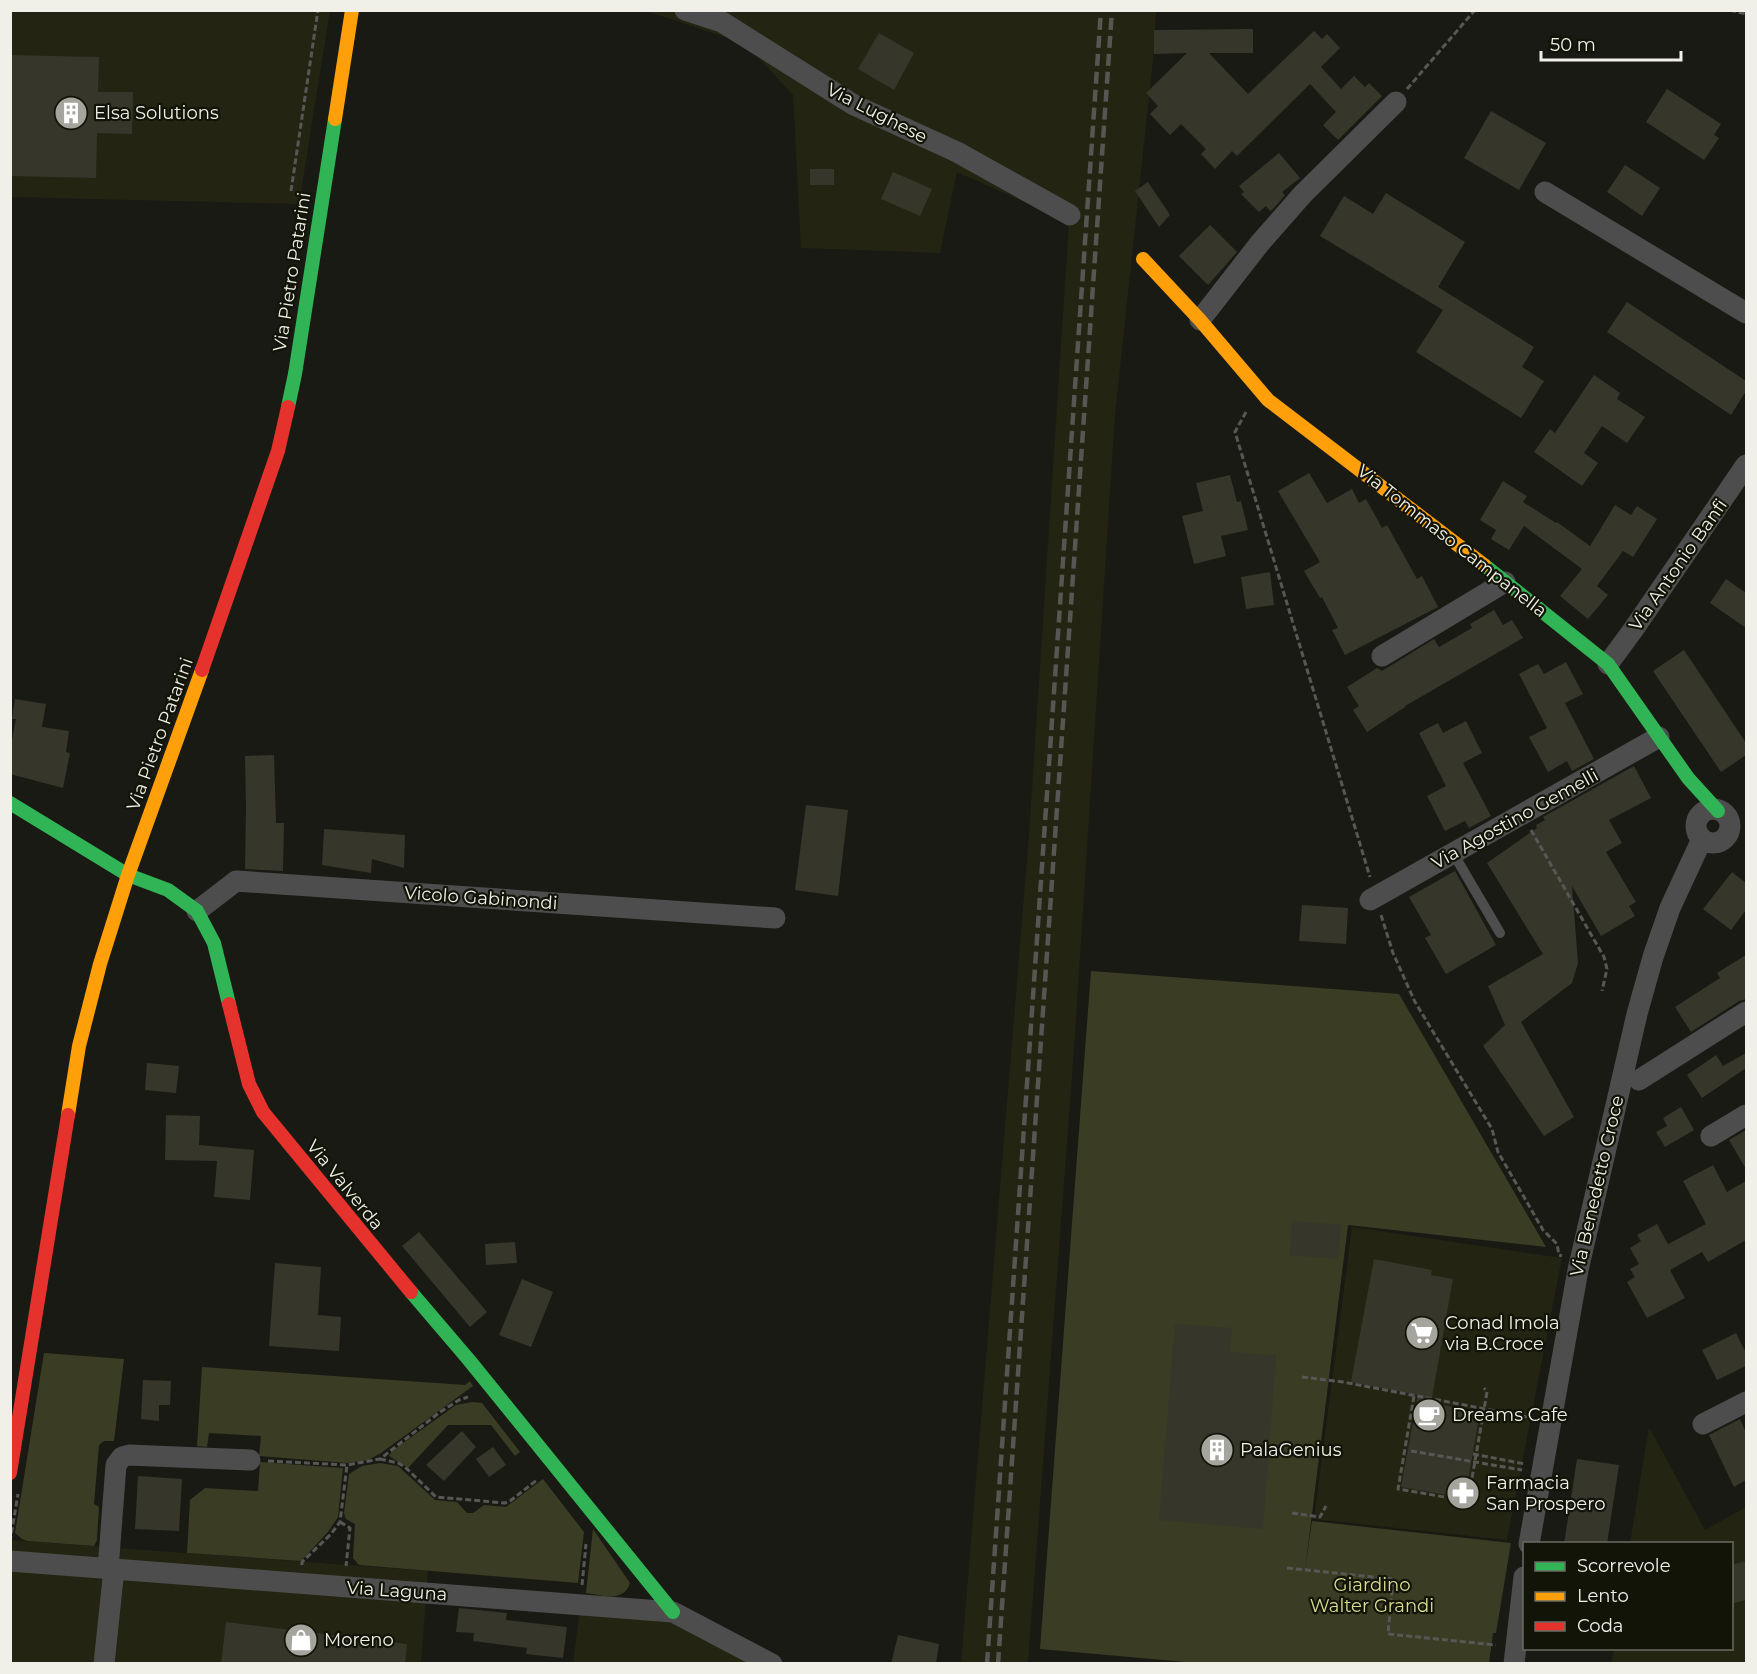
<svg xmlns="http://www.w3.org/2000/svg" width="1757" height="1674" viewBox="0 0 1757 1674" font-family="Montserrat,sans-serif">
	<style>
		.built { fill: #232412 }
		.green { fill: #3b3c24 }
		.building { fill: #36362b }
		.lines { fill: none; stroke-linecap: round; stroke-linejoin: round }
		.path { stroke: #575756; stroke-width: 3; stroke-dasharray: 6 3; stroke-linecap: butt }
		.lane { stroke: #4e4d4e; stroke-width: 10 }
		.street { stroke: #4e4d4e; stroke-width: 21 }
		.fast { stroke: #30b455; stroke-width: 14 }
		.slow { stroke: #ff9f0a; stroke-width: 14 }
		.jam { stroke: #e5322d; stroke-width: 14 }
		.rail { stroke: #565653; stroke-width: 4.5; stroke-dasharray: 12 6; stroke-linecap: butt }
		.labels { text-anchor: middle; stroke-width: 4.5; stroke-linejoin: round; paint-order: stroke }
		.poi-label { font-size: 18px; fill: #f0f0e8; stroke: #131408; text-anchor: start }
		.street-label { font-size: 18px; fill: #f0f0e8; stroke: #131408 }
		.park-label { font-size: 18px; fill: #dadc90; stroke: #131408 }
	</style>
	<rect width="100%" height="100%" fill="#1a1a14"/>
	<!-- built -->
	<path class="built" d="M11 11H330L299 204 11 197Z
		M646 11H1156L1154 50 1115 415 1074 1049 1028 1663H961L1029 835 1069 222 957 172 940 253 801 248 793 95 746 44Z
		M1352 1227 1562 1258 1507 1540 1314 1519Z
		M1649 1427 1705 1530 1746 1507V1663L1611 1664 1614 1649 1732 1648V1544L1630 1543Z
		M10 1540 428 1571 421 1663H11Z
		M662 1611 769 1664H573L579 1615Z"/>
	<!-- green -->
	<path class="green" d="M1091 971 1399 994 1546 1247 1348 1225 1305 1570 1312 1521 1511 1543 1496 1633H1493L1489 1663 1208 1664 1040 1649Z
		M44 1353 124 1359 114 1441H104L99 1445 94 1504 99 1507 97 1540 94 1546 27 1541 22 1539 15 1533Z
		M202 1367 465 1385 470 1381 473 1386 381 1453 368 1460 347 1463 259 1456 261 1436 209 1433 207 1447 197 1446Z
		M472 1402 482 1403 520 1452 515 1456 491 1425H448L408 1468 389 1456 392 1451 456 1405Z
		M260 1462 343 1468 338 1517 328 1532 301 1561 187 1553 190 1500 205 1488 258 1491Z
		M380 1463 398 1466 435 1500 457 1502 467 1513H473L484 1505 506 1507 543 1479 584 1532 578 1583 359 1565 353 1558 355 1524 346 1519 344 1513 349 1474 362 1466Z
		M593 1529 630 1583C624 1603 602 1595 586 1593Z"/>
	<!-- building -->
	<path class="building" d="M1253 29V53H1209L1248 94 1314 31 1322 39 1327 34 1340 48 1321 67 1341 89 1354 76 1365 87 1369 83 1382 96 1338 140 1323 125 1336 112 1310 84 1237 156 1232 151 1215 169 1201 154 1206 149 1181 124 1170 135 1150 114 1158 106 1146 93 1187 53 1154 54V30Z
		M879 33 914 53 894 90 858 69Z
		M10 55 99 57 98 92H133L132 134 97 133 96 178 10 176Z
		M1667 89 1721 124 1714 135 1719 138 1704 160 1646 122Z
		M1491 111 1546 143 1519 190 1464 158Z
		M1279 153 1300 178 1282 192 1285 195 1274 208 1270 211 1266 206 1259 212 1241 194 1244 192 1239 186Z
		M1625 165 1660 188 1642 216 1607 192Z
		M810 169H834V185H810Z
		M893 172 932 189 920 216 881 199Z
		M1148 182 1170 215 1159 227 1135 191Z
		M1386 193 1465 242 1438 287 1534 347 1522 367 1544 381 1521 418 1416 352 1443 310 1320 236 1344 196 1373 214Z
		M1210 225 1237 252 1208 285 1179 256Z
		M1627 302 1746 381V391L1731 415 1607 332Z
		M1594 375 1620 393 1617 399 1645 417 1627 443 1602 426 1584 453 1598 463 1582 486 1534 452 1550 429 1555 433Z
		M1309 473 1327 503 1352 489 1359 503 1366 499 1382 528 1387 525 1417 579 1422 576 1438 607 1345 655 1332 630 1338 628 1322 597 1320 598 1304 571 1320 562 1278 491Z
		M1230 475 1237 502 1241 501 1248 530 1221 536 1226 556 1194 564 1182 516 1203 511 1196 483Z
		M1503 481 1527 496 1523 502 1556 523 1557 522 1590 546 1615 505 1631 515 1637 506 1657 519 1633 557 1623 551 1597 586 1608 595 1588 619 1560 596 1582 569 1524 526 1509 550 1491 539 1496 530 1480 520Z
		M1270 572 1274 605 1246 609 1241 577Z
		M1726 579 1746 593V628L1710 603Z
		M1494 610 1503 625 1512 620 1523 638 1405 706V707L1367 732 1353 710 1359 706 1347 687 1377 668 1382 671 1434 639 1439 647 1472 628 1470 624Z
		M1684 650 1746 743V755L1721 772 1653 671Z
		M1566 662 1583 694 1565 703 1594 759 1572 771 1567 761 1548 772 1529 737 1547 728 1519 674 1538 664 1544 674Z
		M15 699 46 704 42 727 69 731 66 752 70 753 63 788 10 774V750L16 719H12Z
		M1466 721 1482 753 1463 763 1491 816 1469 828 1465 821 1445 831 1427 796 1446 786 1419 733 1438 723 1443 733Z
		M274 755 276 823H284L283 871 245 869 246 808 245 756Z
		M1634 766 1651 798 1609 820 1622 843 1606 852 1636 902 1629 906 1635 916 1601 936 1572 886 1578 963 1572 983 1521 1022 1574 1117 1544 1136 1483 1046 1505 1025 1488 986 1543 954 1487 863 1537 828 1536 825 1545 820 1543 817Z
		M806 805 848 810 838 896 795 890Z
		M324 829 405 835 404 868 372 859 371 873 322 865Z
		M1455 871 1496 945 1446 974 1425 938 1431 935 1409 897Z
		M1732 872 1746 883V910L1731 930 1703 909Z
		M1302 905 1348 908 1346 944 1299 941Z
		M1746 955V999L1739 1001 1691 1032 1675 1007 1720 978 1717 973Z
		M1746 1053V1068L1702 1098 1687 1075 1716 1055 1723 1066Z
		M147 1063 179 1066 176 1093 145 1090Z
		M1681 1107 1694 1130 1665 1147 1656 1132 1667 1126 1663 1118Z
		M166 1115 200 1116 199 1145 254 1150 250 1200 214 1197 217 1161 165 1160Z
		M1746 1130V1169L1729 1140Z
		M1713 1165 1727 1192 1746 1181V1240L1708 1262 1702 1252 1670 1270 1685 1298 1647 1318 1627 1282 1635 1277 1630 1269 1639 1264 1630 1248 1641 1241 1637 1235 1657 1224 1668 1244 1706 1224 1683 1181Z
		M1292 1221 1341 1225 1338 1259 1290 1255Z
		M419 1232 487 1312 470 1327 402 1246Z
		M515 1242 517 1263 486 1265 485 1244Z
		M1374 1259 1432 1270 1431 1275 1453 1279 1431 1403 1480 1412 1465 1498 1401 1487 1418 1395 1351 1382Z
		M275 1263 321 1267 318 1315 341 1317 339 1351 269 1346Z
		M522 1279 553 1292 531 1347 499 1335Z
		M1175 1324 1232 1328 1230 1352 1276 1355 1263 1529 1159 1520Z
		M1736 1333 1746 1353V1366L1717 1380 1702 1350Z
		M143 1380 171 1381 170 1405H159V1421L141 1419Z
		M1740 1419 1746 1433V1480L1734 1487 1709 1435Z
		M462 1431 476 1447 444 1481 426 1465Z
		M493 1447 506 1465 489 1477 476 1459Z
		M1577 1459 1619 1465 1607 1544H1564Z
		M138 1476 182 1479 179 1531 135 1529Z
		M1746 1561V1600L1731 1604V1565Z
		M459 1608 507 1613 506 1620 567 1627 563 1658 526 1654 527 1648 473 1641 474 1633 456 1632Z
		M226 1622 407 1644 405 1664H221Z
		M898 1635 939 1644 936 1664H891Z"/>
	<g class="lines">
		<!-- path -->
		<path class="path" d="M1730 10 1746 14
			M1407 89 1475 10
			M291 191 318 10
			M1246 412 1235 432 1370 877
			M1531 830 1604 957 1607 969 1602 991
			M1381 915 1393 953 1415 1002 1492 1129 1498 1152 1543 1230 1557 1244 1559 1255 1562 1256
			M1302 1377 1343 1382 1533 1418
			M1414 1396 1398 1489 1468 1501 1487 1392 1484 1388
			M1411 1451 1522 1470
			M1473 1454 1525 1464
			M380 1459 398 1463 405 1467 436 1497 505 1503 510 1501 537 1480
			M268 1461 347 1465 380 1459 440 1412 459 1400 468 1397
			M1292 1513 1320 1517 1326 1506
			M340 1522 350 1528 346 1566
			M10 1542 18 1494
			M302 1565V1562L331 1534 340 1522 347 1465
			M1287 1568 1393 1579 1388 1634 1496 1645
			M582 1585 586 1544"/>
		<!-- lane -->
		<path class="lane" d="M1453 853 1500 933"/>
		<!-- street -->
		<path class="street" d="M685 10 722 22 854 105 957 152 1070 215
			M1545 192 1746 313
			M1200 320 1260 243 1303 194 1396 102
			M1382 656 1505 582
			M1608 664 1633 630 1746 465
			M1696 826a17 17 0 1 1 34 0a17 17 0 1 1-34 0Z
			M1370 900 1659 737
			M197 911 236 881 775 918
			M1639 1080 1746 1012
			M1711 1136 1746 1115
			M1703 1424 1746 1402
			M1529 1544 1578 1270 1637 1014 1653 957 1670 908 1702 839
			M10 1561 673 1612 772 1664
			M108 1569 116 1465 122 1457 129 1455 250 1460
			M104 1664 114 1569
			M1514 1664 1524 1577"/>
		<!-- fast -->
		<path class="fast" d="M288 407 295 374 335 119
			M1484 565 1608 664 1688 778 1718 811
			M10 803 128 875 168 890 197 911 214 943 229 1004
			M411 1292 469 1360 673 1612"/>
		<!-- slow -->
		<path class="slow" d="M335 119 352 10
			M1143 259 1200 320 1268 400 1484 565
			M68 1115 79 1046 100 964 128 875 202 670"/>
		<!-- jam -->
		<path class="jam" d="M202 670 278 451 288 407
			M229 1004 249 1084 263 1112 411 1292
			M10 1473 68 1115"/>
		<!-- rail -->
		<path class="rail" d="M987 1664 1101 10
			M998 1664 1112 10"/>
	</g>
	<!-- icons -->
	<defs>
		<g id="building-disc" transform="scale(1.725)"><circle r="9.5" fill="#a5a59e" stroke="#131408"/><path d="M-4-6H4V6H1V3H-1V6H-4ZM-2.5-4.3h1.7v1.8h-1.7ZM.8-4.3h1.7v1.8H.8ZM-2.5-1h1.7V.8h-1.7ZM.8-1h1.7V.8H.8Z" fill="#fff"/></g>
		<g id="supermarket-disc" transform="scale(1.725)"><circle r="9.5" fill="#a5a59e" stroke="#131408"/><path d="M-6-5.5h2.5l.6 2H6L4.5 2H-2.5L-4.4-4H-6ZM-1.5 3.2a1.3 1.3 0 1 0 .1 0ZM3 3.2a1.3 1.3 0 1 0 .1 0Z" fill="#fff"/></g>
		<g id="cafe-disc" transform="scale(1.725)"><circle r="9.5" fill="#a5a59e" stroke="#131408"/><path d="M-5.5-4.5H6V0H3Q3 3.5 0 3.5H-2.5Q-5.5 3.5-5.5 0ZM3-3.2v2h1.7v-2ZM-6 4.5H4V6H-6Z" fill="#fff"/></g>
		<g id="pharmacy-disc" transform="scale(1.725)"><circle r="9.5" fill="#a5a59e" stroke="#131408"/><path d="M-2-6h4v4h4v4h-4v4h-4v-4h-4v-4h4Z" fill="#fff"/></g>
		<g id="shop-disc" transform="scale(1.725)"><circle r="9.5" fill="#a5a59e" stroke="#131408"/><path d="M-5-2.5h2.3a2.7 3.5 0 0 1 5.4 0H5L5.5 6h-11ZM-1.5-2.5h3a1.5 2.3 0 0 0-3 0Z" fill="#fff"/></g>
	</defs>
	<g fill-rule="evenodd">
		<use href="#building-disc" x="71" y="113"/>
		<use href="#supermarket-disc" x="1422" y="1333"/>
		<use href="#cafe-disc" x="1429" y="1415"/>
		<use href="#building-disc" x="1217" y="1450"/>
		<use href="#pharmacy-disc" x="1463" y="1493"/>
		<use href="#shop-disc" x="301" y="1640"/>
	</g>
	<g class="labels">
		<!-- poi labels -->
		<g class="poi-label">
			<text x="94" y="119">Elsa Solutions</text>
			<text x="1445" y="1329">Conad Imola<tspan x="1445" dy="21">via B.Croce</tspan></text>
			<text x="1452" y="1421">Dreams Cafe</text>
			<text x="1240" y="1456">PalaGenius</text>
			<text x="1486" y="1489">Farmacia<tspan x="1486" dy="21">San Prospero</tspan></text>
			<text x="324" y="1646">Moreno</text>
		</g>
		<!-- street labels -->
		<g class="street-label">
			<text transform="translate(877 113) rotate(27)" y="6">Via Lughese</text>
			<text transform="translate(292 272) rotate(-81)" y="6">Via Pietro Patarini</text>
			<text transform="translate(1452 541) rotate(38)" y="6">Via Tommaso Campanella</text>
			<text transform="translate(1678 565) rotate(-55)" y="6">Via Antonio Banfi</text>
			<text transform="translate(160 734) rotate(-70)" y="6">Via Pietro Patarini</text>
			<text transform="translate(1515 819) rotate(-29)" y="6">Via Agostino Gemelli</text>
			<text transform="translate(481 898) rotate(4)" y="6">Vicolo Gabinondi</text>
			<text transform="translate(345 1185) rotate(51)" y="6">Via Valverda</text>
			<text transform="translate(1597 1186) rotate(-77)" y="6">Via Benedetto Croce</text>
			<text transform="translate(397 1591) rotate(4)" y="6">Via Laguna</text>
		</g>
		<!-- park labels -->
		<g class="park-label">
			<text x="1372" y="1591">Giardino<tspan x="1372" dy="21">Walter Grandi</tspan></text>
		</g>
	</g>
	<!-- border -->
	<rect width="1757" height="1674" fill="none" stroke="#f0f0e8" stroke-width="24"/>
	<!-- legend -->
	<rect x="1523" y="1542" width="210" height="108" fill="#131408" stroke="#6b6c62" stroke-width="1.5"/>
	<rect x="1535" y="1562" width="30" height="9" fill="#30b455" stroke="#6b6c62" stroke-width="1.5"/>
	<text x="1577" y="1572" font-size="18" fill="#f0f0e8">Scorrevole</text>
	<rect x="1535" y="1592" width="30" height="9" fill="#ff9f0a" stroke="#6b6c62" stroke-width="1.5"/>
	<text x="1577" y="1602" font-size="18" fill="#f0f0e8">Lento</text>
	<rect x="1535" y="1622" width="30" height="9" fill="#e5322d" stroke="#6b6c62" stroke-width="1.5"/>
	<text x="1577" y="1632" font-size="18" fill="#f0f0e8">Coda</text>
	<!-- scale -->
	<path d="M1541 51v9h140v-9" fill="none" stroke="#f0f0e8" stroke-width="3"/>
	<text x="1550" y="51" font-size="18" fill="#f0f0e8" stroke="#131408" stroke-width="4.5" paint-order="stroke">50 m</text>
</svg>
